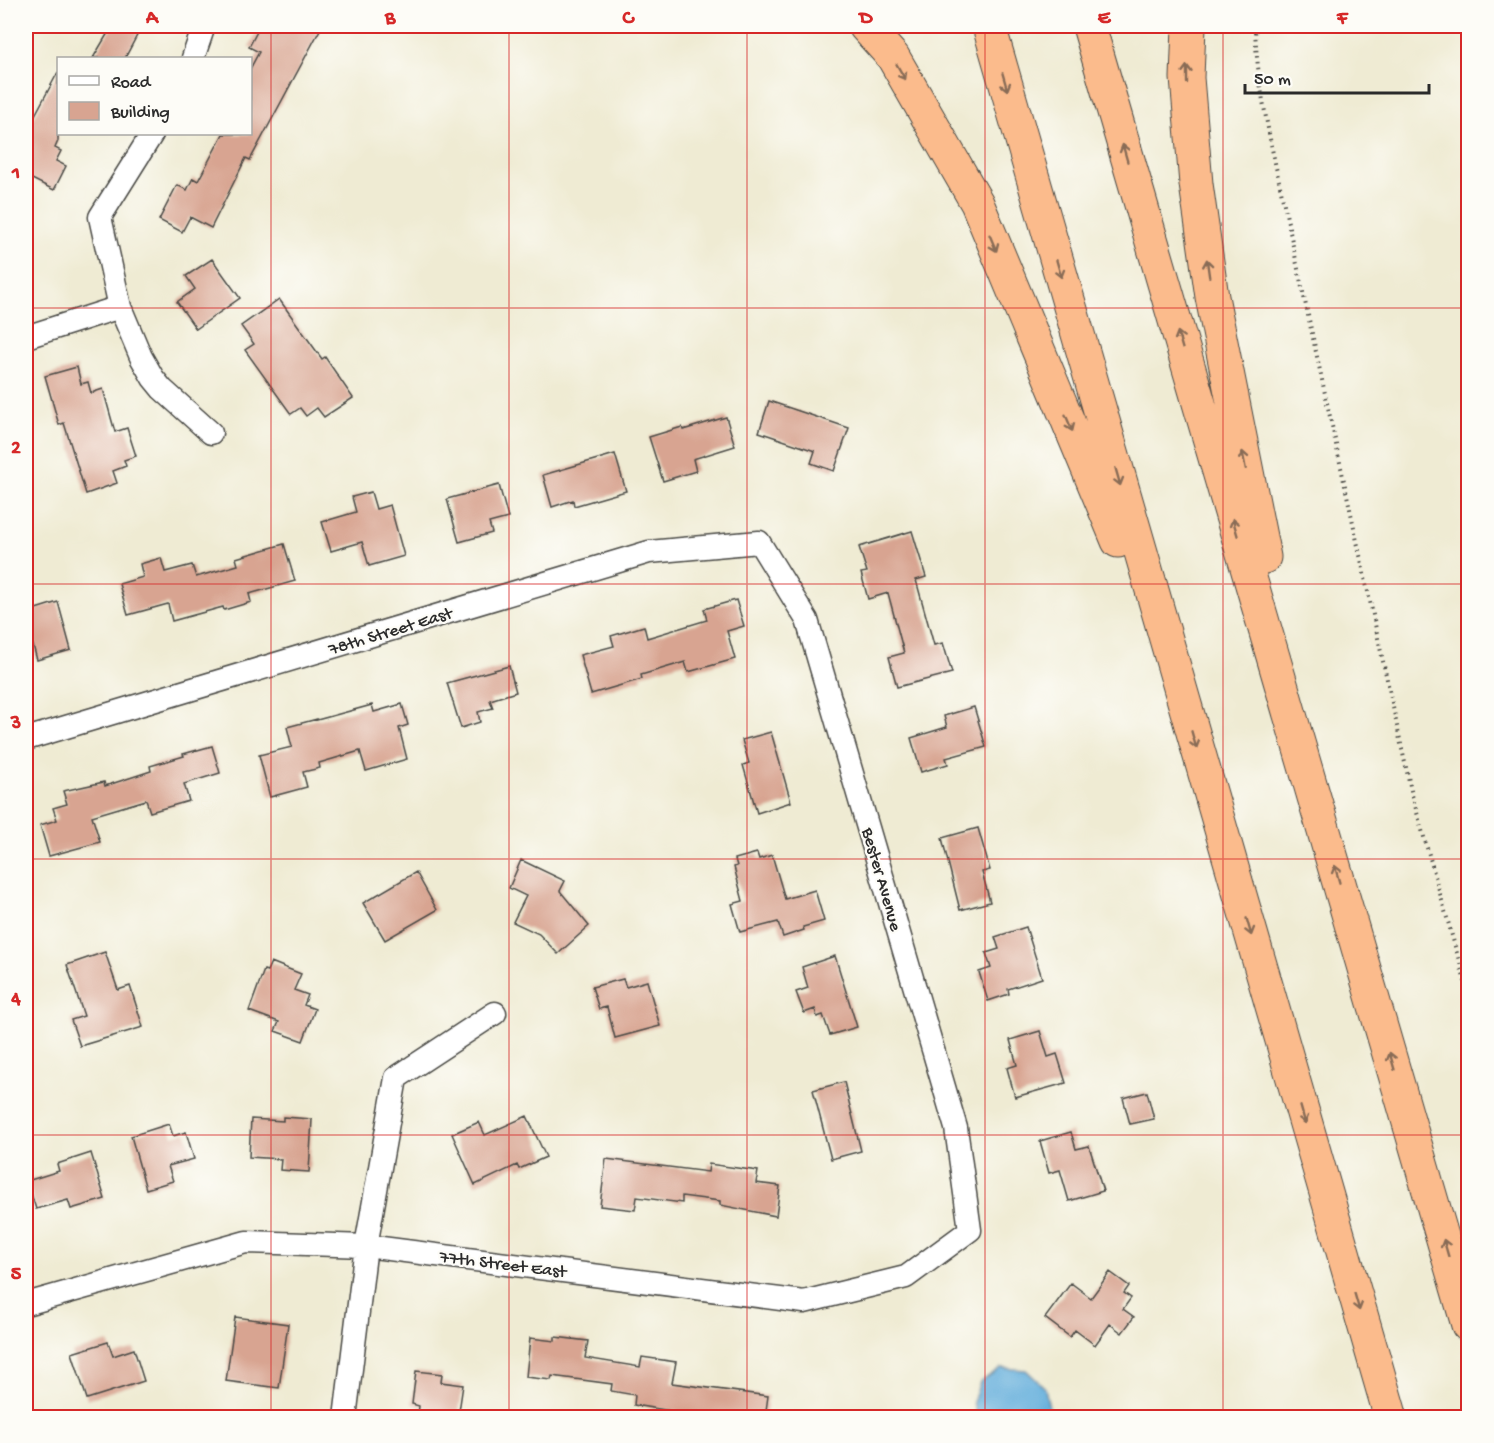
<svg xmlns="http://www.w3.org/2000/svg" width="1494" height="1443" viewBox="0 0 1494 1443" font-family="'Gochi Hand',sans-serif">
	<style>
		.water { fill: #62addb; stroke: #466c83; stroke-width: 1.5 }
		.building { fill: #d8a491 }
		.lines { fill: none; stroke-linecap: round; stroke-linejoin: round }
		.street-casing { stroke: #484844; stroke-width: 25 }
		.highway-casing { stroke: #484844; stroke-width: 35 }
		.path { stroke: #484844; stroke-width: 4; stroke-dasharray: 1.5 4.5; stroke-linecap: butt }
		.street { stroke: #fff; stroke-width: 22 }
		.highway { stroke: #fbbb8c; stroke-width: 33 }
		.oneway { stroke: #896c57 }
		.grid { fill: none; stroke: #d62828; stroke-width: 1.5; stroke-opacity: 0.55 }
		.labels { text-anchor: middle; stroke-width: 4.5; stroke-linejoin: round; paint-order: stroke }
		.street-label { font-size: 18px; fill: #2b2b2b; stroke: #fdfcf7 }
		.neatline { fill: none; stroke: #d62828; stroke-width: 2 }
		.grid-label { font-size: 20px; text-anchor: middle; font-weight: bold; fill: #d62828 }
	</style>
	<rect width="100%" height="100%" fill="#fdfcf7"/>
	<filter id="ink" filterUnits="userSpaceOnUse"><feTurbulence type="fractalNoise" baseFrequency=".0167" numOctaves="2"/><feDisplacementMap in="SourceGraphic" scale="12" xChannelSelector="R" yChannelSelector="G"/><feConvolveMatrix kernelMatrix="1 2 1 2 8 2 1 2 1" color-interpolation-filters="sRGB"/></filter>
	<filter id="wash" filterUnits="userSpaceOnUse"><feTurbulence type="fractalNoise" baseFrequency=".008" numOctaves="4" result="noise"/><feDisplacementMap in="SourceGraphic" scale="24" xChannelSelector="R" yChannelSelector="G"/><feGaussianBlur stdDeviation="1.35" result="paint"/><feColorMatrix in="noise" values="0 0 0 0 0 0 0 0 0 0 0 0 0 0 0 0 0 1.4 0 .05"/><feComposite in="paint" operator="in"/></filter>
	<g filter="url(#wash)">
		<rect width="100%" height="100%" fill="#efebd3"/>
		<!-- water -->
		<path class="water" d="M1001 1368 1026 1370 1045 1388 1051 1417H977L973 1402 980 1382Z"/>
		<g id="blocks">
			<!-- building -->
			<path class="building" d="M112 26H142L125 58H93Z
				M260 26H322L250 160 246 158 211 228 190 217 182 232 159 220 177 185 187 190 193 178 198 181 223 134H250V69L259 52 249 47Z
				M58 72V141L55 148 61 151 56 161 66 166 54 190 26 176V132Z
				M212 259 240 298 196 329 177 302 195 289 186 276Z
				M279 299 322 359 325 357 353 398 324 417 317 408 306 416 300 408 291 414 245 350 254 344 241 326Z
				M77 367 81 384 88 382 91 393 103 389 115 432 127 428 136 456 124 460 126 466 113 471 117 483 86 494 64 423 59 425 45 376Z
				M769 401 849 428 834 471 811 463 815 451 759 432Z
				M726 417 735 446 693 459 696 471 663 481 649 437 682 427 683 430Z
				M615 454 626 491 574 506 573 500 552 507 543 475Z
				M499 485 508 518 489 523 492 533 459 542 447 499Z
				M371 492 376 509 390 505 404 556 369 566 362 542 331 551 322 522 356 512 352 497Z
				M912 531 926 577 916 580 934 645 943 643 952 673 897 687 889 657 904 653 888 593 868 599 861 573 867 572 859 547Z
				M284 544 295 581 249 594 251 602 224 610 223 607 172 621 168 604 128 615 119 584 143 577 140 564 161 558 165 572 192 565 196 577 238 565 236 558Z
				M736 600 744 626 727 631 735 659 688 672 685 662 641 675 642 679 591 694 580 655 614 646 611 636 644 626 647 638 707 620 704 609Z
				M58 602 71 650 37 660 33 645 26 647V612Z
				M509 666 516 692 490 700 493 708 478 712 480 722 461 728 447 683Z
				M402 704 408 725 399 728 407 759 366 771 360 751 319 763 320 768 303 772 307 787 270 797 259 755 292 747 287 727 317 719V720L372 705 374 712Z
				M974 707 986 747 946 758 948 764 921 772 911 738 947 727 944 716Z
				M771 732 791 802 757 813 743 765 749 763 742 740Z
				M212 746 220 773 184 784 189 801 150 812 146 800 92 816 100 842 49 856 40 825 57 820 53 808 67 804 63 791 104 782 105 786 151 771 150 766 184 756 183 754Z
				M978 828 990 870 982 872 990 902 960 910 942 838Z
				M757 853 759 859 772 855 785 899 815 890 824 921 803 927 804 930 783 937 778 922 740 932 732 904 743 901 734 867 737 866 735 859Z
				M521 860 565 881 560 891 589 926 558 954 539 934 513 922 526 896 509 888Z
				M416 872 437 910 385 940 363 903Z
				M1026 927 1042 978 1008 989 1009 994 988 1001 979 972 991 968 986 953 999 949 995 937Z
				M105 952 118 990 130 986 143 1027 80 1046 71 1020 84 1016 67 965Z
				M835 956 857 1027 830 1035 823 1015 817 1017 815 1009 804 1013 796 992 808 988 802 967Z
				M271 962 301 974 294 990 308 995 304 1005 315 1009 303 1041 275 1031 279 1022 249 1011 264 970 267 971Z
				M623 979 626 987 647 981 660 1026 615 1038 607 1007 599 1009 592 987Z
				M1040 1031 1048 1057 1057 1054 1066 1083 1015 1097 1007 1068 1017 1065 1010 1040Z
				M844 1082 861 1151 831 1159 813 1090Z
				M1147 1092 1154 1119 1130 1124 1123 1098Z
				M527 1116 546 1157 519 1169 517 1165 475 1185 452 1134 479 1122 485 1135Z
				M283 1117 312 1119 309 1172 280 1170 281 1159 249 1157 251 1119 283 1121Z
				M169 1124 173 1136 186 1132 194 1159 168 1166 173 1181 146 1189 131 1136Z
				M1071 1132 1076 1149 1089 1146 1103 1191 1069 1201 1060 1170 1049 1173 1040 1141Z
				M91 1153 105 1199 71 1209 68 1200 36 1209 27 1181 59 1171 57 1164Z
				M606 1159 708 1172 709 1164 758 1171 756 1183 780 1186 776 1216 720 1205V1201L682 1196V1203L637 1197 635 1210 600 1206Z
				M1110 1272 1129 1286 1124 1293 1131 1298 1123 1309 1134 1317 1122 1333 1110 1324 1095 1345 1075 1330 1070 1337 1045 1318 1071 1283 1091 1298Z
				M235 1317 288 1324 279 1388 226 1381Z
				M555 1337 588 1341 585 1358 640 1367 642 1357 676 1362 672 1383 768 1396 765 1418H702L703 1416 634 1405 635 1395 611 1391 612 1384 552 1376 551 1380 526 1377 530 1338 555 1341Z
				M108 1342 113 1356 134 1349 144 1381 87 1399 72 1353Z
				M416 1371 442 1374 441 1382 463 1385 458 1418H433L418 1415 419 1406 412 1404Z"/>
		</g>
	</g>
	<g filter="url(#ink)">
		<use href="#blocks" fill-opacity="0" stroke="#484844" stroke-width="1.5"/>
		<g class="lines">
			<!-- street casing -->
			<g class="street-casing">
				<path id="street" d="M193 58 204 26
					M152 134 100 217 120 307 141 357 153 378 162 389 211 433
					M26 337 120 307
					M26 739 649 552 759 542 807 620 956 1128 970 1230 906 1277 804 1302 366 1246 246 1242 26 1304
					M345 1418 366 1246 396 1078 495 1013"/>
			</g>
			<!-- highway casing -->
			<g class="highway-casing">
				<path id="highway" d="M865 26 893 57 977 203 1118 541
					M989 26 1391 1418
					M1089 26 1468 1325
					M1189 26 1187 78 1196 184 1212 297 1264 557"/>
			</g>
			<!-- path -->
			<path class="path" d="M1255 26C1256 67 1264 108 1272 149L1412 795 1468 992"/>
			<!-- street -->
			<use href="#street" class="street"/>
			<!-- highway -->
			<use href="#highway" class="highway"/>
		</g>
		<!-- one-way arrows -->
		<defs><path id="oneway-shaft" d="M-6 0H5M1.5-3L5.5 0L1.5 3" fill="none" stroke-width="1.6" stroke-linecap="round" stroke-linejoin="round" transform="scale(1.5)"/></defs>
		<g class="oneway">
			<use href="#oneway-shaft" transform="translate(901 72) rotate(60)"/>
			<use href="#oneway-shaft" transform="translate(1187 74) rotate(-90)"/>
			<use href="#oneway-shaft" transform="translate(1005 82) rotate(74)"/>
			<use href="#oneway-shaft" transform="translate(1125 153) rotate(-106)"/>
			<use href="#oneway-shaft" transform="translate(993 243) rotate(67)"/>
			<use href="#oneway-shaft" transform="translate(1208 268) rotate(-98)"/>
			<use href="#oneway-shaft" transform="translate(1059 269) rotate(74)"/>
			<use href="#oneway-shaft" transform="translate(1180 340) rotate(-106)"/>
			<use href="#oneway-shaft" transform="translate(1069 423) rotate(67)"/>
			<use href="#oneway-shaft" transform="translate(1244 460) rotate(-101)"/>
			<use href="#oneway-shaft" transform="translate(1118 477) rotate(74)"/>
			<use href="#oneway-shaft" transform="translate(1235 527) rotate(-106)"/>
			<use href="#oneway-shaft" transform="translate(1194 740) rotate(74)"/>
			<use href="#oneway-shaft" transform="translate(1337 874) rotate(-106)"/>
			<use href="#oneway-shaft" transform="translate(1249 927) rotate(74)"/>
			<use href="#oneway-shaft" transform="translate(1392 1061) rotate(-106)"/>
			<use href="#oneway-shaft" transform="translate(1303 1115) rotate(74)"/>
			<use href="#oneway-shaft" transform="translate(1446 1248) rotate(-106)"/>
			<use href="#oneway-shaft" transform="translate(1357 1302) rotate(74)"/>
		</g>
	</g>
	<!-- grid -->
	<path class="grid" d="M271 26V1418M509 26V1418M747 26V1418M985 26V1418M1223 26V1418M26 308H1468M26 584H1468M26 859H1468M26 1135H1468"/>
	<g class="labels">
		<!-- street labels -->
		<g class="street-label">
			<text transform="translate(390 630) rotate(-17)" y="6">78th Street East</text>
			<text transform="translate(883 879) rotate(74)" y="6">Bester Avenue</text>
			<text transform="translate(503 1263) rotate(7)" y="6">77th Street East</text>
		</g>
	</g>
	<!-- margin -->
	<rect width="1494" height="1443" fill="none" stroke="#fdfcf7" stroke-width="66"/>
	<!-- legend -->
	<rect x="57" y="57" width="195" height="78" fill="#fdfcf7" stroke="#a9a8a5" stroke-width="1.5"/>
	<rect x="69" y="76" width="30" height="9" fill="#ffffff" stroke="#a9a8a5" stroke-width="1.5"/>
	<text x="111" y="87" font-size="18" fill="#2b2b2b">Road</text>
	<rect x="69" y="102" width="30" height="18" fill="#d8a491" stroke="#a9a8a5" stroke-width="1.5"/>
	<text x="111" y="117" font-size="18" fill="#2b2b2b">Building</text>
	<!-- scale -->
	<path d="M1245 84v9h184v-9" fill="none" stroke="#2b2b2b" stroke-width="3"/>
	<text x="1254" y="84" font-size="18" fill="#2b2b2b" stroke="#fdfcf7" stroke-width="4.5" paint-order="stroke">50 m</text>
	<rect x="33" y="33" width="1428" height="1377" class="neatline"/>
	<g class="grid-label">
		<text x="152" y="23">A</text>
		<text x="390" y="23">B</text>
		<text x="628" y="23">C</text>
		<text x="866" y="23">D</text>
		<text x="1104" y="23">E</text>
		<text x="1342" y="23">F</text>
		<text x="16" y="178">1</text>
		<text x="16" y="453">2</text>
		<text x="16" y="728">3</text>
		<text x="16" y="1004">4</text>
		<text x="16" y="1279">5</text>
	</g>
</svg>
